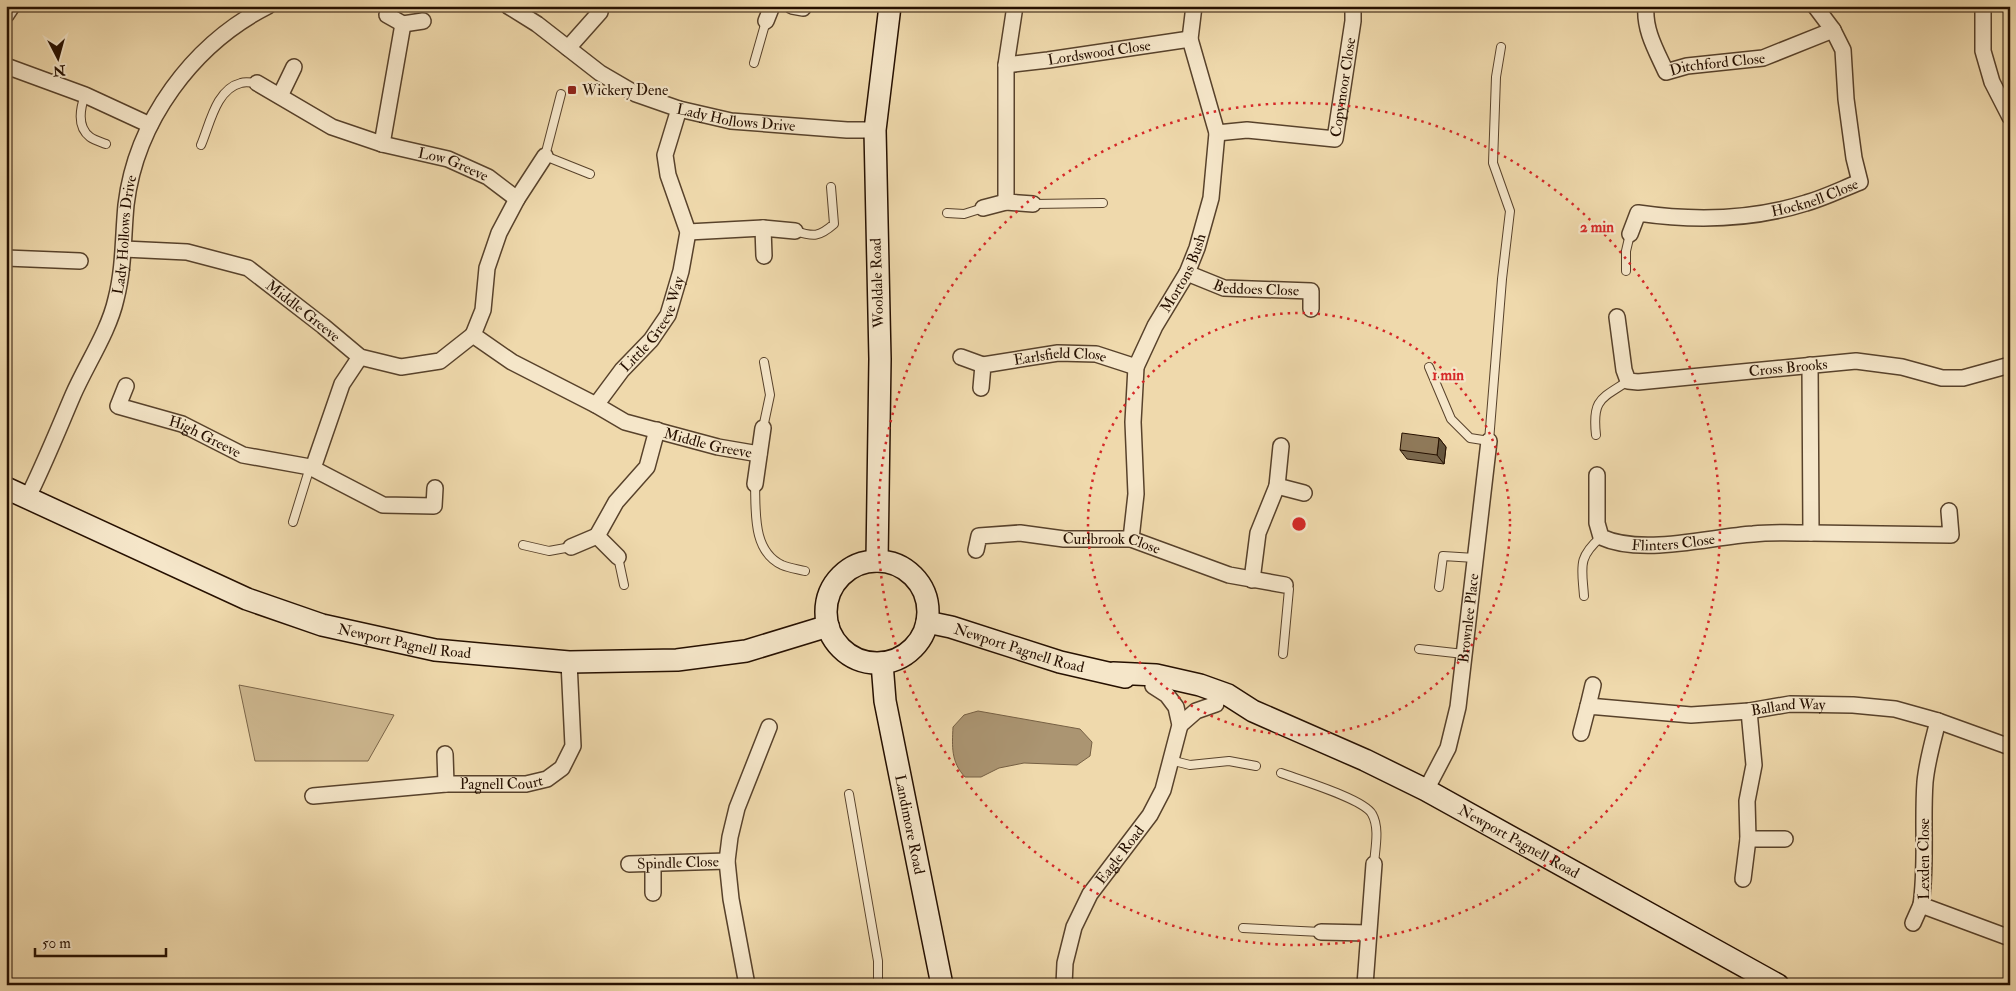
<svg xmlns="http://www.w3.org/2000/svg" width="2016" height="991" viewBox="0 0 2016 991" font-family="'IM FELL Double Pica',serif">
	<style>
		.green { fill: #cdb78f; stroke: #7a6448 }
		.water { fill: #ab9572; stroke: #766044 }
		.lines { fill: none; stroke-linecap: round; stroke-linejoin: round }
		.lane-casing { stroke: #58422b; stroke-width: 10 }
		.street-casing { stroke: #58422b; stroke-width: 18 }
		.secondary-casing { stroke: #261000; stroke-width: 24 }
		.lane { stroke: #f5e6c9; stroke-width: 8 }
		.street { stroke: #f5e6c9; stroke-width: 15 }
		.secondary { stroke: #f5e6c9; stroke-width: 21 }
		.wall { fill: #7b684d; stroke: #261000 }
		.shaded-wall { fill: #64553e; stroke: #261000 }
		.building { fill: #8f7959; stroke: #261000 }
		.ring { fill: none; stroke: #d62828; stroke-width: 2.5; stroke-dasharray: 2.5 5 }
		.poi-dot { fill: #8f2418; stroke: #f5e6c9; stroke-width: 2 }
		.labels { text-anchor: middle; stroke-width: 4.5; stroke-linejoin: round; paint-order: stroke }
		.street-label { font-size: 15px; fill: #261000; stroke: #f5e6c9 }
		.poi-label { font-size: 15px; fill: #261000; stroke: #f5e6c9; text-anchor: start }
		.centre { fill: #d62828; stroke: #f5e6c9; stroke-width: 2.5 }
		.ring-label { font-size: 15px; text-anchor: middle; font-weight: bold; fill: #d62828; stroke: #f5e6c9; stroke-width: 4.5; stroke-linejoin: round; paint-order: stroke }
	</style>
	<rect width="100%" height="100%" fill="#efd9ac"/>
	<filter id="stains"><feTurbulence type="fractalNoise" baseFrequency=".004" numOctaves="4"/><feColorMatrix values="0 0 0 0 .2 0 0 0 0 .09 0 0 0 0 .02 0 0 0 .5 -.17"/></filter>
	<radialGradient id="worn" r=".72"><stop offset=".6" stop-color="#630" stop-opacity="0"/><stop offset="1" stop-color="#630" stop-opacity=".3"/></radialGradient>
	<!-- green -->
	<path class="green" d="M239 685 394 715 368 761H255Z"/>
	<!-- water -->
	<path class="water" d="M978 711 1080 729 1092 742 1090 756 1077 765 1024 763 999 768 981 777H965C951 762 952 747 953 727L964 715Z"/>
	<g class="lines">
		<!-- lane casing -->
		<g class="lane-casing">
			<path id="lane" d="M754 63 766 21
				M561 94 545 156 590 174
				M85 95C80 109 77 127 90 137 94 140 101 142 106 144
				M201 145C210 124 216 89 241 83 246 81 252 83 257 83
				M1033 204 1103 203
				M947 213 964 214 983 208
				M795 231C814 237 819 237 834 224L831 187
				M1626 271V251L1630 234
				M1429 367 1451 419 1470 438 1489 441 1502 279 1510 211 1493 163 1496 77 1501 47
				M6 413H7
				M763 428 770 395 764 362
				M1596 435C1592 399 1601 399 1628 381
				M755 484C756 511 752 551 782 565 789 568 797 569 805 571
				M293 522 310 467
				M523 545 549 551 571 547
				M618 557 624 585
				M1439 587 1443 556 1475 558
				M1584 596C1582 567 1577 558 1601 537
				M1419 649 1464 654
				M1283 654 1289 589 1285 585
				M1170 760 1190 765 1229 761 1256 766
				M1281 773C1300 780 1364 799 1372 814 1380 828 1375 849 1374 864
				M849 794 878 961V985
				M1243 928 1321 932"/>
		</g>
		<!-- street casing -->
		<g class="street-casing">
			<g id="street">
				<path id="s1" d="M508 6 537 24 600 73 636 94 679 109 731 121 847 130H875"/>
				<path d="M792 6 803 8"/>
				<path d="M1015 6 1006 65V202L1033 204"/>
				<path id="s2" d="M1646 6C1644 30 1656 50 1666 72L1687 66 1763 58 1833 30"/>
				<path d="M1983 6V51L1992 82 2010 117"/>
				<path d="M6 15 12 6"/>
				<path d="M387 15 403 24 423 21"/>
				<path d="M766 21 772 6"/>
				<path d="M568 48 600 12 601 6"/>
				<path id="s3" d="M1006 65 1048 60 1190 39"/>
				<path d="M6 66 85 95 150 125"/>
				<path id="s4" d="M257 83 332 127 382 144 448 159 488 177 517 199"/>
				<path d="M280 96 294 67"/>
				<path id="s5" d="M1217 133 1247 130 1335 139 1353 21V6"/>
				<path d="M382 144 403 24"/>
				<path d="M983 208 1006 202"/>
				<path d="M763 228 764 256"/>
				<path d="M688 232 763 228 795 231"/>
				<path id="s6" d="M1630 234 1638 213C1693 221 1752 220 1806 203 1824 198 1842 189 1860 182L1854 158 1846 99 1843 50 1833 30 1815 6"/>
				<path id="s7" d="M124 249 187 252 248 268 323 326 360 357 401 367 440 361 473 335 512 362 596 405 625 422 718 447 759 454"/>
				<path d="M6 258 80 261"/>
				<path id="s8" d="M1187 273 1224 288 1311 291V309"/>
				<path id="s9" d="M1617 317 1624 370 1628 381 1638 382 1856 361 1902 367 1942 378H1963L2010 365"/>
				<path d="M473 335 483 310 487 268 499 233 517 199 545 156"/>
				<path d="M961 357 983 365"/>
				<path id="s10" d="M126 386 118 406 182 424 243 455 310 467 383 505 434 506 435 488"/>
				<path id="s11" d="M981 388 983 365 1058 353 1096 354 1136 367"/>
				<path id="s12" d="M596 405 622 370 651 340 668 315 681 271 688 232 668 175 665 155 679 109"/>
				<path d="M313 468 342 384 360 357"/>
				<path id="s13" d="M1597 475V523L1601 537C1642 556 1709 537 1753 534 1772 532 1792 533 1811 533L1810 365"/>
				<path d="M755 484 763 428"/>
				<path d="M1277 486 1304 493"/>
				<path id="s14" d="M27 499C44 465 58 430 73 395 86 365 109 331 116 299 124 268 123 236 126 205 136 121 193 44 268 6"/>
				<path d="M1811 533 1951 535 1949 511"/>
				<path d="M597 536 616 502 647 467 657 430"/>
				<path id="s15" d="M1131 539 1136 494 1133 422 1136 367 1155 326 1187 273 1197 248 1211 198 1217 133 1190 39 1194 6"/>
				<path d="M571 547 597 536 618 557"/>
				<path id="s16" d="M976 550 979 536 1020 533 1064 539H1131L1229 575 1285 585"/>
				<path d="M1252 580 1258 533 1277 486 1281 446"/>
				<path d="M1588 706 1593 685"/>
				<path d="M1749 711 1754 765 1747 801 1748 839H1785"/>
				<path d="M1938 721C1933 741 1927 761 1925 782 1922 823 1927 864 1921 905L2010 938"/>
				<path d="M1180 725 1196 711 1216 704"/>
				<path id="s17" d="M1581 733 1588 706 1691 715 1749 711 1790 704 1853 705 1895 709 1938 721 2010 747"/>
				<path d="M445 754 446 784"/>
				<path id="s18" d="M1426 790 1448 748 1458 707 1489 441"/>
				<path id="s19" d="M313 796 446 784H526L547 779 562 768 573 746 569 662"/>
				<path d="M653 863V893"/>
				<path id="s20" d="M629 864 727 861"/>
				<path d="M1743 879 1748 839"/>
				<path d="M1913 923 1921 905"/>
				<path d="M1321 932 1368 933"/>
				<path d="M747 985 731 899 727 861 730 837 737 808 769 727"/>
				<path id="s21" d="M1064 985 1065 963 1074 927 1090 894 1150 815 1163 790 1180 725 1176 707 1167 695 1153 686"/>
				<path d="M1365 985 1374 864"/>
			</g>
		</g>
		<!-- secondary casing -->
		<g class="secondary-casing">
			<g id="secondary">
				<path id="s22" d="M6 488 247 599 322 625 435 650 569 662 677 660 746 651 828 626"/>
				<path d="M877 561 880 359 875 130 890 6"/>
				<circle cx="877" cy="612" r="51"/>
				<path id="s23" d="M927 622 951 627 1060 662 1125 677"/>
				<path id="s24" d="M882 663 885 701 942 985"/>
				<path id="s25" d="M1113 673 1156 675 1200 685 1228 695 1253 711 1365 760 1426 790 1778 985"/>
			</g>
		</g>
		<!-- lane -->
		<use href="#lane" class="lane"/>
		<!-- street -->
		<use href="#street" class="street"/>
		<!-- secondary -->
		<use href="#secondary" class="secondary"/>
	</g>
	<!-- wall -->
	<path class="wall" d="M1439 438 1446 447 1444 464 1407 459 1400 450Z"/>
	<!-- shaded-wall -->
	<path class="shaded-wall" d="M1439 438 1446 447 1444 464 1437 455Z"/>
	<!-- building -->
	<path class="building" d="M1402 433 1439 438 1437 455 1400 450Z"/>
	<!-- distance rings -->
	<g class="ring">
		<circle cx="1299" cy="524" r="211"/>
		<circle cx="1299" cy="524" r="421"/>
	</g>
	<!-- markers -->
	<rect class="poi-dot" x="567" y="85" width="10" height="10" rx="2.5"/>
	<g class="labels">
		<!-- street labels -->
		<g class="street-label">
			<text dy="5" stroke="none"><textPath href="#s3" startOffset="94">Lordswood Close</textPath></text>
			<text dy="5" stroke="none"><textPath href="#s2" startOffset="122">Ditchford Close</textPath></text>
			<text dy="5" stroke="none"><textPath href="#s5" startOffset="171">Copymoor Close</textPath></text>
			<text dy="5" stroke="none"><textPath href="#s1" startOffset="259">Lady Hollows Drive</textPath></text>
			<text dy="5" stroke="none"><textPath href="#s4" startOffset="214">Low Greeve</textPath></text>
			<text dy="5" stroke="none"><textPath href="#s6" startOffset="202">Hocknell Close</textPath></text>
			<text dy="5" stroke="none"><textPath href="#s14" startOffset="284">Lady Hollows Drive</textPath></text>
			<text dy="5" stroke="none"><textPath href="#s15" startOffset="278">Mortons Bush</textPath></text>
			<text transform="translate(877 283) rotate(-92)" y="5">Wooldale Road</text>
			<text dy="5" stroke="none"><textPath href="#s8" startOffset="72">Beddoes Close</textPath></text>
			<text dy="5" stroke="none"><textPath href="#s7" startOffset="196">Middle Greeve</textPath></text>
			<text dy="5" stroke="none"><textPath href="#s12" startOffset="100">Little Greeve Way</textPath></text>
			<text dy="5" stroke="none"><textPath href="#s11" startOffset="101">Earlsfield Close</textPath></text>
			<text dy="5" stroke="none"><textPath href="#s9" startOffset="226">Cross Brooks</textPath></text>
			<text dy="5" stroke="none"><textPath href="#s10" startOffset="114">High Greeve</textPath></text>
			<text dy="5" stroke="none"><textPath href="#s7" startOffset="654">Middle Greeve</textPath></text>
			<text dy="5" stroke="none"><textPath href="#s13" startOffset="136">Flinters Close</textPath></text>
			<text dy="5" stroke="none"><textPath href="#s16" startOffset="148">Curlbrook Close</textPath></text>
			<text dy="5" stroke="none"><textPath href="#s18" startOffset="179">Brownlee Place</textPath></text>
			<text dy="5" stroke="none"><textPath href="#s22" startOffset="429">Newport Pagnell Road</textPath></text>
			<text dy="5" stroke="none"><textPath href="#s23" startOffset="96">Newport Pagnell Road</textPath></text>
			<text dy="5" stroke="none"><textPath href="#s17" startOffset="229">Balland Way</textPath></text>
			<text dy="5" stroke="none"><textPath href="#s19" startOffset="189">Pagnell Court</textPath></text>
			<text dy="5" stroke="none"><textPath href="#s24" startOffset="164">Landimore Road</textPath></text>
			<text dy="5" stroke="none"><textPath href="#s25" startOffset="444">Newport Pagnell Road</textPath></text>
			<text dy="5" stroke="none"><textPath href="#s21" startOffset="145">Eagle Road</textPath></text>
			<text transform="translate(1924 859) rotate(-90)" y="5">Lexden Close</text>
			<text dy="5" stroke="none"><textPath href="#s20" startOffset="49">Spindle Close</textPath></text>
		</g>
		<!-- poi labels -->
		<g class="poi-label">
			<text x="582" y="95">Wickery Dene</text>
		</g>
	</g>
	<circle cx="1299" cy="524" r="8" class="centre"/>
	<g class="ring-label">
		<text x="1597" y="232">2 min</text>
		<text x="1448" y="380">1 min</text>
	</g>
	<!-- margin -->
	<rect width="2016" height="991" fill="none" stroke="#efd9ac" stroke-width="25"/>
	<rect x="8" y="8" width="2001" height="976" fill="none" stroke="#261000" stroke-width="2.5"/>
	<rect x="12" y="12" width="1991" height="966" fill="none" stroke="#261000"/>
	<!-- north arrow -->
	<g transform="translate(58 58) rotate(174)" stroke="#f5e6c9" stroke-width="4" paint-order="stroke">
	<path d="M0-4L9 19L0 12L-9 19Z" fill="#261000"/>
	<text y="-8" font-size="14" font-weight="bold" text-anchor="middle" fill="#261000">N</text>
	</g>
	<!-- scale -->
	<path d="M35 948v8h131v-8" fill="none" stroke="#261000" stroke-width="2.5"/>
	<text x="42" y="948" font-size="15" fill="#261000" stroke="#f5e6c9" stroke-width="4" paint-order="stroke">50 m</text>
	<rect width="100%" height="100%" filter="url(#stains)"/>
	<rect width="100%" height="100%" fill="url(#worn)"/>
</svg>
